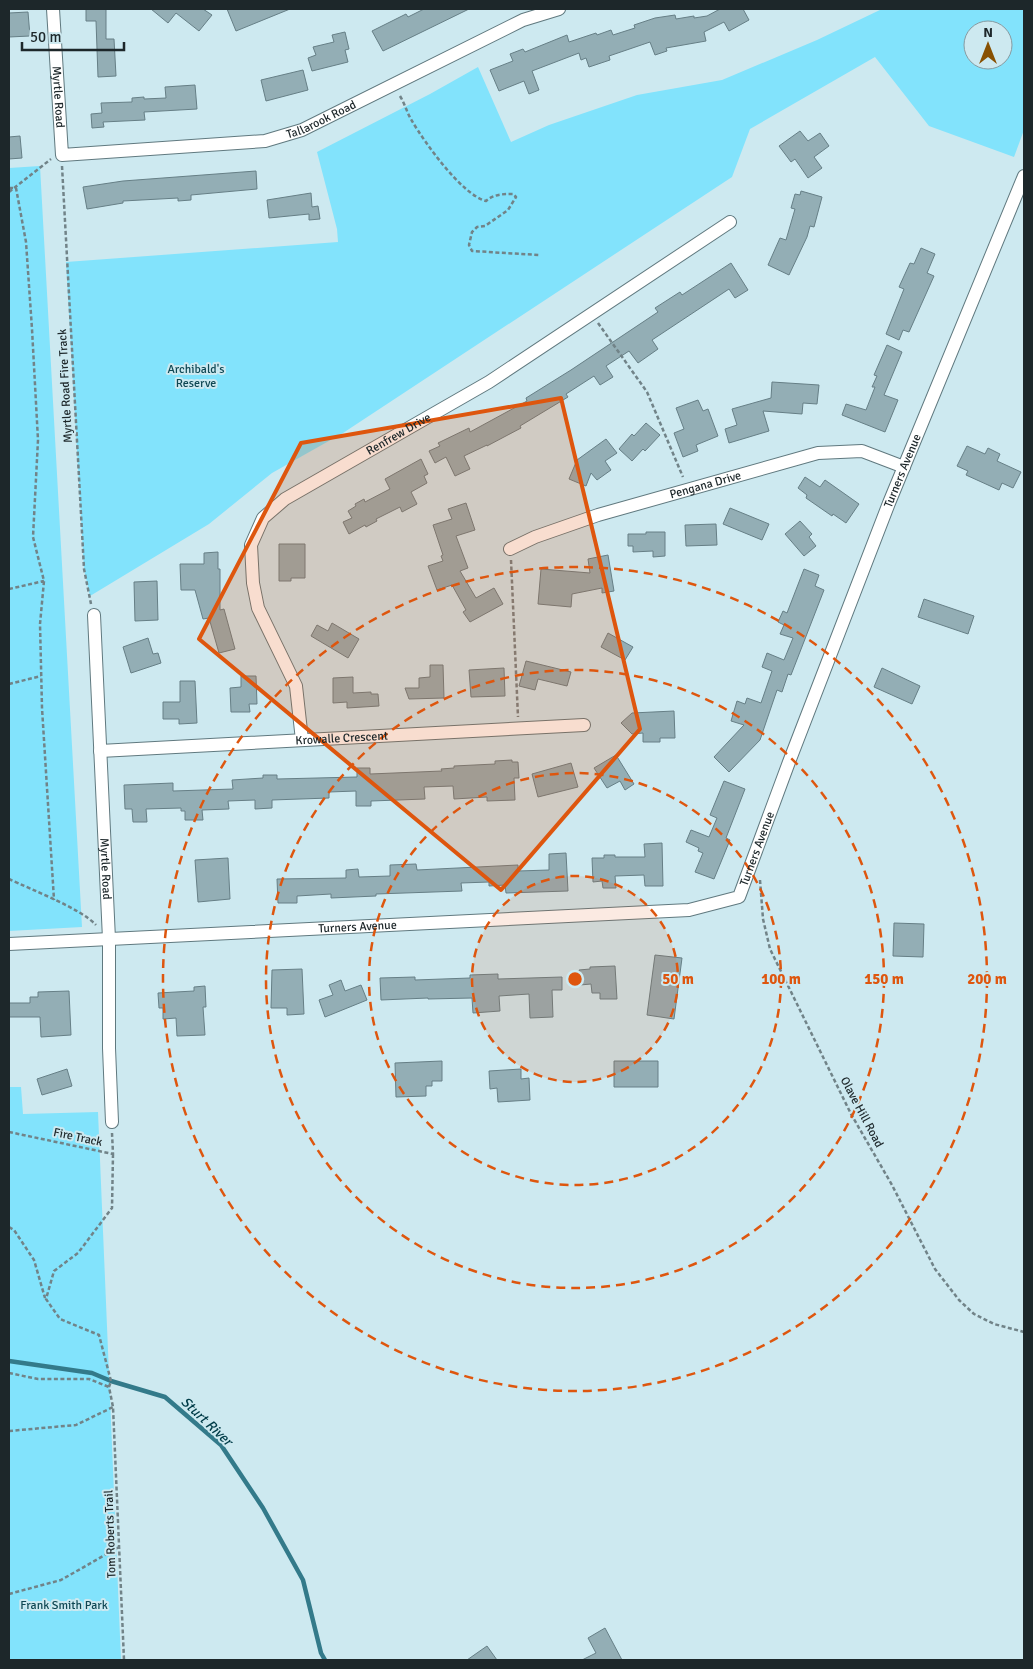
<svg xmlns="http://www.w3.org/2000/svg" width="1033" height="1669" viewBox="0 0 1033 1669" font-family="Signika,sans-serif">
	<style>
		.green { fill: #82e3fc; fill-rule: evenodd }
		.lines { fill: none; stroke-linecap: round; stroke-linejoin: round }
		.stream { stroke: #337a8a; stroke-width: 4.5 }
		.building { fill: #93aeb5; stroke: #667f86 }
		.street-casing { stroke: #60797f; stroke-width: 14 }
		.path { stroke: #718388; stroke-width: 2.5; stroke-dasharray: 4 2.5; stroke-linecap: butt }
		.street { stroke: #fff; stroke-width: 12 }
		.marked { fill: #de560e; fill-opacity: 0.2; stroke: #de560e; stroke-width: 4; stroke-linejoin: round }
		.ring { fill: none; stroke: #de560e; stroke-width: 2.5; stroke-dasharray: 9 6 }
		.labels { text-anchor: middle; stroke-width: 4; stroke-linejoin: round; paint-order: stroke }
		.street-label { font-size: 12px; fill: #1d272a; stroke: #cde9f0 }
		.park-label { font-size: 12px; fill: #0e4753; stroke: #cde9f0 }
		.water-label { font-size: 14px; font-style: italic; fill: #003c48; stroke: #cde9f0 }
		.centre { fill: #de560e; stroke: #cde9f0; stroke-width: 2.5 }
		.ring-label { font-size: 15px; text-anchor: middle; font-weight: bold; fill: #de560e; stroke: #cde9f0; stroke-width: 4; stroke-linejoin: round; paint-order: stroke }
	</style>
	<rect width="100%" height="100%" fill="#cde9f0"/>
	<!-- green -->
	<path class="green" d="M882 9H1024V130L1014 157 929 126 875 57 750 129 732 177 343 433 272 473 209 524 90 596 84 569 66 262 338 242 337 229 317 152 430 94 478 67 511 142 549 125 637 95 722 80 817 40ZM973 30H1003V60H973Z
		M40 166 82 927 9 931V168Z
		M9 1087H21L23 1114 98 1112 121 1660H9Z"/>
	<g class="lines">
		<!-- stream -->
		<path class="stream" d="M9 1361 92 1373 111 1381 165 1397 221 1445 263 1508 303 1580 321 1653 325 1660"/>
	</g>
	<!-- building -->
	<path class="building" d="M86 9H106V39H114L116 76 98 77 96 21H86Z
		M151 9H203L212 15 199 31 176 13 168 23Z
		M227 9H290L236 31Z
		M424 9H469L383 51 372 31 406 14 408 17Z
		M720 9H743L749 20 729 31 724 22 704 32 706 41 666 48 667 51 655 55 650 42 609 56 610 60 589 67 586 58 581 60 579 53 532 71 539 90 529 94 524 81 499 91 490 70 513 61 510 54 523 49 525 52 567 35 569 42 596 33 597 35 611 30 613 35 635 28 634 25 655 18 675 15 676 19 694 16V18L707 16Z
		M28 12 30 36 9 37V13Z
		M345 32 349 49 345 50 348 62 312 71 308 58 316 55 313 47 334 42 332 35Z
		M303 70 308 90 266 101 261 80Z
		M195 85 197 109 144 112 145 120 103 122 104 127 92 128 91 114 102 113 101 103 132 102V98L144 97V99L166 98 165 87Z
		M800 131 808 141 820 133 829 146 814 157 822 168 808 178 795 159 791 162 779 146Z
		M20 136 22 158 9 159V137Z
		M256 171 257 189 191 195V200L178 201V198L123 201V203L87 209 83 187 123 181Z
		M801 191 822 197 814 227 810 226 807 237 789 275 768 265 780 238 786 240 795 209 791 208 795 194 800 195Z
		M311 193 312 207 318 206 320 219 309 220V214L269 218 267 200Z
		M921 248 935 254 927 273 934 276 909 332 903 330 899 340 886 334 904 289 899 287 910 263 914 264Z
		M731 263 748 290 735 298 729 289 652 340 658 349 638 363 629 351 606 366 613 377 600 385 594 376 566 394 568 397 520 426 521 428 487 446V445L464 456 470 469 455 476 446 457 435 463 429 451 440 446 438 443 469 428 470 432 527 401 526 398 571 370 658 312 655 308 680 292 682 295Z
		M887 345 902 352 884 395 898 400 885 432 842 415 846 404 866 410 875 387H872L877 376 874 375Z
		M772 382 819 385 817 404 803 403 802 414 763 411 769 431 729 443 725 429 737 425 732 409 771 398Z
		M698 400 703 411 708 409 718 436 696 445 698 451 683 457 674 433 684 429 676 408Z
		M646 423 660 435 645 451 643 449 632 461 619 449 632 434 634 436Z
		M606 439 617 453 605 461 611 470 597 480 591 473 586 486 569 479 577 460Z
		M967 446 985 454 988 448 1000 454 997 461 1021 472 1013 488 1002 483 999 490 966 475 968 471 957 466Z
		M421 459 428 474 424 476 427 483 411 492 417 504 402 512 400 507 376 519 377 521 366 527 365 525 349 534 343 522 352 518 348 511 356 506 355 504 364 499 365 502 390 489 385 479Z
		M805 477 820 487 825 480 859 504 846 523 833 514 832 516 806 498 807 495 798 488Z
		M466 503 475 530 456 536 468 568 460 571 476 598 494 588 503 604 470 622 463 612 466 610 452 585 437 590 428 566 443 561 441 556 443 555 433 525 452 519 448 509Z
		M730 508 769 524 762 540 723 524Z
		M800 521 812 534 809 537 816 546 804 556 785 534Z
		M716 524 717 545 686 546 685 525Z
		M646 532H665V556L653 557V551L633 552V546H628V534H646Z
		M279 544H305V578H291V581H279Z
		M218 552V569H220V610L224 609 235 649 219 653 209 618 203 619 195 590H181L180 564H204V553Z
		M608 555 614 591 602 593V588L572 594 571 607 538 604 541 569 590 573 588 559Z
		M804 569 819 575 815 586 824 590 791 675 788 674 782 692 777 690 760 740 729 772 714 757 744 725 731 721 737 701 745 704 747 698 761 703 772 671 762 667 767 653 784 660 793 638 780 634 784 625 778 622 783 611 787 613Z
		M157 581 158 620 135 621 134 582Z
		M924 599 974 616 968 634 918 617Z
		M332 623 359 639 348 658 311 636 317 625 328 631Z
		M608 633 633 647 625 660 601 647Z
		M148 638 153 654 158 653 161 663 131 673 123 647Z
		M526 661 571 672 567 686 538 679 535 690 519 686Z
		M430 665H443L444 698 409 699 405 688H419V678L430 677Z
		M504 668 505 696 471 697 469 670Z
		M882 668 920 686 912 704 874 687Z
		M241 676H256L257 704H249L250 712H231L230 688 241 687Z
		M353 677V693L371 692V694H378L379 706 347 708V702L333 703V678Z
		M180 681H195L197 723 179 724V719H163V702H180Z
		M674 711 675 738H660V742H643V733L632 734 621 723 632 713Z
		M616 755 634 784 625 790 620 781 607 788 594 768Z
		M512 760V762H518L519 778H514L515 800 487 801V797L454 799 453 786 424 787 425 799 371 801V806H356V791L329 792V798L272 800V808L255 809V800L228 801 229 809 202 810 203 820H185V811H181V808L146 809 147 822H133L132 809H125L124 785 173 783V791L233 789 232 780 263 778V775H277V779L357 777V768H370V774L442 771 441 769 454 768V766L495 764V761Z
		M571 763 578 787 538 797 532 774Z
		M724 781 745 789 726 838 730 840 714 879 695 872 703 853 698 851 699 848 686 842 691 830 709 837 717 818 710 815Z
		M662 843 663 886H645L644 875 615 876 616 888H603L602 881 593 882 592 858H604V855H615V857H645L644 844Z
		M566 853 568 891 506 893 505 885 489 886V882L461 883 462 891 376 894V896L331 898V894L297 896V903H278L277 879 346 878V870L358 869 359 877 390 876V865L416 864 417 870 518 865V871L549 870V854Z
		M228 858 230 899 198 902 195 860Z
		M894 923 924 924 923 957 893 956Z
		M655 955 682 958 674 1019 647 1015Z
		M615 966 617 999H600V993H592L591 984 580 985 579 970 590 969V967Z
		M302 969 304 1014 287 1015V1008H271L272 970Z
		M498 974V979L562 977V990H552L553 1017 530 1018 529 994 499 996 500 1011 473 1013 472 998 428 999V998L381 1000 380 978 415 977V980L470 978V975Z
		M341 980 345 991 361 985 367 1000 325 1017 319 1000 333 995 329 985Z
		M205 986 206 1007H203L205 1035 177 1036 176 1018 163 1019V1008H159L158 993 194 991V987Z
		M69 991 71 1035 41 1037 40 1017H9V1003H30V997H38V992Z
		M442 1061V1081H432V1086H426V1096L396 1097 395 1063Z
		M614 1061H658V1087H614Z
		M67 1069 72 1086 42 1095 37 1079Z
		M521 1069V1079L529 1078 530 1100 498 1102 497 1088 490 1089 489 1071Z
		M605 1628 622 1660H582L596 1653 588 1638Z
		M487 1646 497 1660H467Z"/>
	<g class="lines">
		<!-- street casing -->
		<g class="street-casing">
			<g id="street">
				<path id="s1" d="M53 9 62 155 265 141 302 130 523 20 559 9"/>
				<path id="s2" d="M510 549 535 537 598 515 818 453 862 451 904 467"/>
				<path id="s3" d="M94 615 109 939V1048L112 1122"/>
				<path id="s4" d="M302 740 296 686 258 608 253 583 251 545 263 518 285 499 489 382 730 222"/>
				<path id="s5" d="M100 751 584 725"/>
				<path id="s6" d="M9 944 689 910 739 897 789 762 889 503 1024 176"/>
			</g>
		</g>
		<!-- path -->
		<path class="path" d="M400 96C405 104 407 113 412 121 425 143 462 195 486 201 494 194 503 194 513 194L516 197 508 210 485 226 477 227 472 232 469 245 472 251 539 255
			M62 166 84 569 91 604
			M9 188H16L26 242 32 329 38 440 33 537 44 581 40 624 42 708 54 900
			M9 192 51 159
			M598 323 647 392 683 477
			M511 560 518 717
			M9 589 44 581
			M9 684 41 676
			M9 879C32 890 80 908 96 925
			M760 880 763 919 770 949 851 1114 892 1185 935 1269 959 1300 974 1314 994 1324 1024 1332
			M9 1132 113 1154 112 1133
			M113 1154 112 1208 78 1253 54 1271 46 1299 60 1319 99 1335 111 1381 109 1387 113 1407 124 1660
			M9 1227 14 1230 34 1260 45 1298
			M9 1373 38 1379H89L109 1387
			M9 1431 76 1425 113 1407
			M9 1594 61 1580 119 1547"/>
		<!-- street -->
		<use href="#street" class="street"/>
	</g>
	<!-- marked area -->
	<path class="marked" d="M561 398 640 729 501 890 199 639 301 443Z"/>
	<!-- distance rings -->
	<circle cx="575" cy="979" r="103" fill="#de560e" fill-opacity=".12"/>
	<g class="ring">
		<circle cx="575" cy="979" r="103"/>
		<circle cx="575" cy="979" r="206"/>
		<circle cx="575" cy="979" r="309"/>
		<circle cx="575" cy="979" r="412"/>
	</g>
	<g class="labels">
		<!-- street labels -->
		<g class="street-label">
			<text dy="4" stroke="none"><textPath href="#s1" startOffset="88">Myrtle Road</textPath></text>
			<text dy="4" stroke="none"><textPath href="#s1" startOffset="410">Tallarook Road</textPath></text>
			<text transform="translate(65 386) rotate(-93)" y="4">Myrtle Road Fire Track</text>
			<text dy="4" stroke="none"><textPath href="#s4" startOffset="394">Renfrew Drive</textPath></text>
			<text dy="4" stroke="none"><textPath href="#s6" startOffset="1189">Turners Avenue</textPath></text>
			<text dy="4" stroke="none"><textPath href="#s2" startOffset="206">Pengana Drive</textPath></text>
			<text dy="4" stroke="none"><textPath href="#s5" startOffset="242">Krowalle Crescent</textPath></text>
			<text dy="4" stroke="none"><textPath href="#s6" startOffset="784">Turners Avenue</textPath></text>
			<text dy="4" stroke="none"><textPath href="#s3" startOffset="254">Myrtle Road</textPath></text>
			<text dy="4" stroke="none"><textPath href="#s6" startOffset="349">Turners Avenue</textPath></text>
			<text transform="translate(862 1112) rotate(62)" y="4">Olave Hill Road</text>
			<text transform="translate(78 1137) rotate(12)" y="4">Fire Track</text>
			<text transform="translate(110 1534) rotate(-92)" y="4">Tom Roberts Trail</text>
		</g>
		<!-- park labels -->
		<g class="park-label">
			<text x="196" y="373">Archibald's<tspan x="196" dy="14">Reserve</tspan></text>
			<text x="64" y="1609">Frank Smith Park</text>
		</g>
		<!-- water labels -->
		<g class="water-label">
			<text transform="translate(207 1421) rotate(43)" y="5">Sturt River</text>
		</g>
	</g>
	<circle cx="575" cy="979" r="8" class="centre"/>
	<g class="ring-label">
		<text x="678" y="984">50 m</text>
		<text x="781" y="984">100 m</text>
		<text x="884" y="984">150 m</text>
		<text x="987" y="984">200 m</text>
	</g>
	<!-- border -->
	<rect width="1033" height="1669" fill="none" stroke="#1d272a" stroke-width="20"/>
	<!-- north arrow -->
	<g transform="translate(988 45)"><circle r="24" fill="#cde9f0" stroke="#879ba1"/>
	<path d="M0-4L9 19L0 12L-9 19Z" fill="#885102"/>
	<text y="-8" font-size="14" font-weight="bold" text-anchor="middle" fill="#1d272a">N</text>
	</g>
	<!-- scale -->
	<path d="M22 42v8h102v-8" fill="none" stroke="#1d272a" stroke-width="2.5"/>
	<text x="30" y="42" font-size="15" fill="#1d272a" stroke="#cde9f0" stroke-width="4" paint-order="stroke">50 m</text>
</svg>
